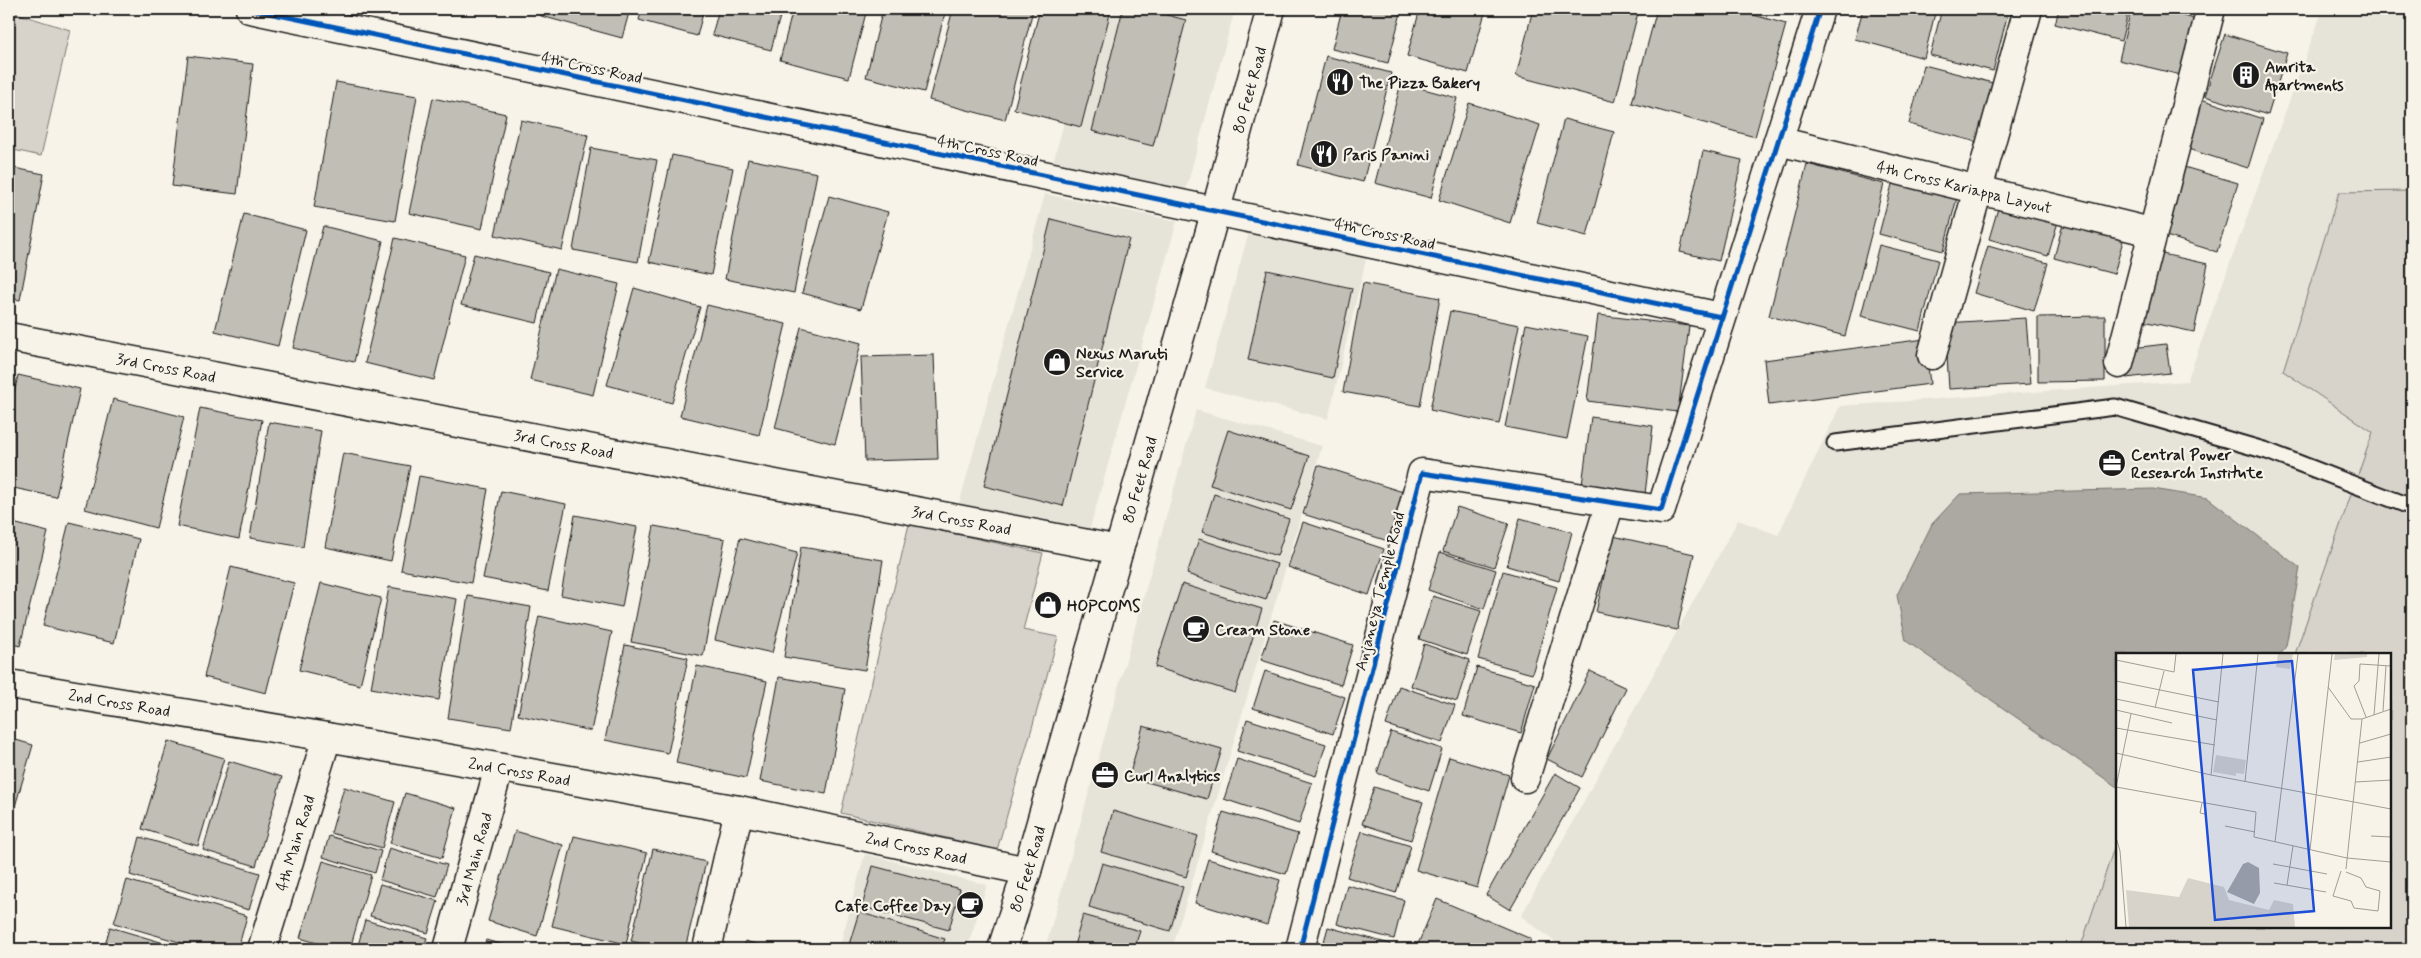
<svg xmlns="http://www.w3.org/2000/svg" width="2421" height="958" viewBox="0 0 2421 958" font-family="Mynerve,sans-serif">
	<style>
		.built { fill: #e6e3d9; fill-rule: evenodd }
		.green { fill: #d7d3cb; stroke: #7a7874 }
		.water { fill: #aca9a2; stroke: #72716c }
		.building { fill: #c0beb5; stroke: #1c1c1c }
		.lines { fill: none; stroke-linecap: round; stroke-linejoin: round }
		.service-casing { stroke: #1c1c1c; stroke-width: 19 }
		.minor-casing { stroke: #1c1c1c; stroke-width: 31 }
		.tertiary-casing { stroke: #1c1c1c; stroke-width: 31 }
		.service { stroke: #f7f3e8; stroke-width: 15 }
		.minor { stroke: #f7f3e8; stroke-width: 28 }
		.tertiary { stroke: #f7f3e8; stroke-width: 28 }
		.cycleway-casing { stroke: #f7f3e8; stroke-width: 8 }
		.cycleway { stroke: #0057b8; stroke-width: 5 }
		.labels { text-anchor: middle; stroke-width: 4.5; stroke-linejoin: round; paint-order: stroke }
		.poi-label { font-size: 16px; font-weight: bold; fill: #1c1c1c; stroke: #f7f3e8; text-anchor: start }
		.street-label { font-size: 16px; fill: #1c1c1c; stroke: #f7f3e8 }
		.inset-road { fill: none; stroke: #9f9d96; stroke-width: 1 }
		.view { fill: #1d4ed8; fill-opacity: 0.15; stroke: #1d4ed8; stroke-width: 2.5 }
		.inset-edge { fill: none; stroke: #1c1c1c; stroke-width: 2.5 }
	</style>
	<rect width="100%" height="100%" fill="#f7f3e8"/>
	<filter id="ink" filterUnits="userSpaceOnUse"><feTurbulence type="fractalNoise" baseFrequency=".02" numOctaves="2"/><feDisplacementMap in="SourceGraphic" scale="10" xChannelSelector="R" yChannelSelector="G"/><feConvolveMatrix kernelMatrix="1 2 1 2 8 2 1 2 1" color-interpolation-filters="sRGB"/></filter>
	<g filter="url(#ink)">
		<!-- built -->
		<path class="built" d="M1094 9H1235L1185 193 1053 163Z
			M2323 9H2412V949H1556L1558 944 1521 916 1738 520 1778 535 1840 406 2187 381ZM2117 654H2390V927H2117Z
			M1045 194 1177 221 1088 535 958 508Z
			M1249 232 1367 255 1328 419 1205 388Z
			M1196 410 1322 446 1172 949H1045Z
			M865 854 987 885 967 949H839Z"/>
		<!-- green -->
		<path class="green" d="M9 11 70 30 41 156 9 149Z
			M2412 191V949H2080L2114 848 2117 847V927H2390V654H2295L2373 432 2283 371 2339 192Z
			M909 524 1043 553 1023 630 1058 637 997 850 841 813Z"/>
		<!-- water -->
		<path class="water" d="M2153 489 2208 498 2300 568 2286 646 2281 654H2117V787L1906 641 1897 595 1932 524 1960 494Z"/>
		<!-- building -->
		<path class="building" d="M543 9H630L622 38 541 16Z
			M642 9H704L697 36 639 20Z
			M719 9H782L771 50 712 35Z
			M793 9H867L849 78 780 60Z
			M883 9H946L924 92 866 77Z
			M953 9 1033 10 1005 120 929 100Z
			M1040 9 1111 10 1081 127 1014 109Z
			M1123 9H1144L1186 20 1153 146 1092 131Z
			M1342 9H1402L1388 63 1332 49Z
			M1420 9H1486L1468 73 1407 56Z
			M1533 9H1639L1615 102 1516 76Z
			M1657 9H1732L1786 24 1755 137 1632 103Z
			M1863 9H1936L1924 58 1855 39Z
			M1942 9H2009L1993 71 1930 55Z
			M2059 9H2129L2121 41 2055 24Z
			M2131 9H2155L2203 21 2189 77 2119 60Z
			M2225 34 2287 53 2268 115 2205 96Z
			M188 56 253 64 237 194 172 186Z
			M1326 56 1391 73 1363 182 1298 165Z
			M1924 65 1993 83 1977 142 1909 124Z
			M336 82 417 96 395 221 314 207Z
			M1401 83 1457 98 1431 198 1375 183Z
			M433 98 506 114 482 229 409 213Z
			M2201 99 2263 119 2248 168 2185 148Z
			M1469 103 1540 125 1510 223 1439 200Z
			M1564 119 1614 132 1587 236 1537 223Z
			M521 120 588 135 562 250 495 235Z
			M591 148 657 160 638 262 573 250Z
			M1703 151 1742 160 1719 261 1680 252Z
			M672 155 733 168 711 275 649 262Z
			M748 159 817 173 794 293 725 279Z
			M1807 164 1884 184 1845 336 1769 316Z
			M9 167 44 174 20 300 9 298Z
			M2184 167 2238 183 2217 252 2163 235Z
			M1895 173 1959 190 1943 251 1879 234Z
			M829 196 888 212 861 309 802 293Z
			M2001 198 2060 215 2048 256 1989 239Z
			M244 214 306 230 278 346 215 331Z
			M2065 216 2125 233 2114 274 2054 258Z
			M1051 219 1129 239 1063 506 984 486Z
			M323 226 383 241 354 362 293 348Z
			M395 238 465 255 434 380 365 363Z
			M1879 245 1938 260 1920 331 1861 316Z
			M1988 246 2048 263 2034 311 1974 293Z
			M2153 252 2208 264 2194 332 2138 320Z
			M474 254 549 272 537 323 461 305Z
			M556 269 619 284 593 395 530 380Z
			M1267 270 1352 288 1333 378 1248 360Z
			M1363 283 1440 298 1420 406 1343 392Z
			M634 288 700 307 672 403 607 385Z
			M707 305 786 324 759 435 680 416Z
			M1450 311 1519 325 1499 424 1430 410Z
			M1598 315 1689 326 1678 412 1587 401Z
			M2105 316V381L2038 382V317Z
			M2026 318 2031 384 1949 389 1945 323Z
			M1526 324 1588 336 1567 439 1505 427Z
			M801 327 861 343 835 444 775 428Z
			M1925 339 1930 384 1769 405 1764 360Z
			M2166 344 2170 373 2126 378 2123 349Z
			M934 355 938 459 865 461 861 357Z
			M18 375 80 389 56 497 9 487V417Z
			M113 399 184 417 156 528 85 509Z
			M200 408 262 420 239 539 177 526Z
			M1591 417 1653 426 1645 494 1582 485Z
			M269 422 321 431 303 547 250 538Z
			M1228 430 1309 456 1291 510 1210 485Z
			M343 453 410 466 391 561 325 547Z
			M1318 465 1403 492 1388 541 1303 514Z
			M419 476 488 489 471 583 401 570Z
			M501 491 566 504 548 591 483 578Z
			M1214 494 1289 519 1277 556 1202 532Z
			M1457 507 1509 523 1494 567 1443 551Z
			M575 515 637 527 622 607 561 595Z
			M1520 518 1572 532 1559 581 1507 566Z
			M9 522 48 532 20 646 9 643Z
			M69 522 139 539 114 643 43 626Z
			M1303 522 1384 549 1369 595 1288 567Z
			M654 526 725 539 703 656 631 642Z
			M1613 536 1694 554 1677 630 1596 612Z
			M740 538 797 553 772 653 715 640Z
			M1199 539 1277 564 1266 600 1187 574Z
			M801 547 883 560 865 670 784 657Z
			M1440 552 1496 570 1484 609 1428 590Z
			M231 567 294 583 266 693 204 677Z
			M1503 571 1557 587 1532 674 1478 659Z
			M321 583 381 598 360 685 299 670Z
			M1182 584 1262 609 1235 693 1155 667Z
			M389 587 457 599 439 700 371 688Z
			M468 596 531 607 511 728 448 718Z
			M1433 596 1481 611 1467 655 1419 639Z
			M539 616 612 632 591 731 518 715Z
			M1274 620 1353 645 1341 685 1261 660Z
			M1424 644 1470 660 1457 701 1411 686Z
			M625 645 688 658 668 753 605 740Z
			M697 666 767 681 746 778 676 763Z
			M1477 667 1535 684 1521 733 1463 716Z
			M1265 671 1345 697 1333 734 1253 708Z
			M1590 671 1626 688 1582 777 1547 759Z
			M779 677 845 689 826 794 760 781Z
			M1399 686 1455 705 1442 743 1386 725Z
			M1247 719 1326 744 1316 776 1237 751Z
			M1143 726 1222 749 1207 799 1129 777Z
			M1391 732 1442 749 1429 791 1377 773Z
			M9 738 33 745 9 827Z
			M168 741 224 758 198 846 142 829Z
			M1449 757 1509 775 1477 888 1416 870Z
			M1237 759 1312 783 1299 824 1224 799Z
			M229 761 282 777 256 866 203 850Z
			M1555 773 1580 788 1510 910 1486 895Z
			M344 787 395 802 382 848 331 833Z
			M1374 787 1423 802 1411 840 1362 824Z
			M405 793 456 808 442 858 390 843Z
			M1113 811 1198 836 1186 877 1101 852Z
			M1223 812 1298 834 1286 874 1211 851Z
			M515 831 563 845 537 936 488 921Z
			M1362 831 1411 846 1396 893 1347 877Z
			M329 836 381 851 375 873 323 857Z
			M574 836 647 853 626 944 552 926Z
			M140 837 260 873 249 910 130 875Z
			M389 848 447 865 437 897 380 880Z
			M653 849 706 862 685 949H662L631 941Z
			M1208 859 1280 880 1267 925 1195 903Z
			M323 861 371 875 350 949H337L300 938Z
			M1102 863 1183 887 1170 931 1089 907Z
			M873 866 960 889 949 930 862 907Z
			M127 880 247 916 238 949H203L114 923Z
			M380 884 438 901 428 933 370 916Z
			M1347 885 1404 900 1394 939 1337 924Z
			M1437 899 1531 939 1527 949H1416Z
			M859 912 945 939 941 949 848 948Z
			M1083 915 1140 931 1134 949H1073Z
			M365 920 427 938 423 949H357Z
			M110 927 184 949H104Z
			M1328 927 1390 944 1389 949H1322Z
			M486 940 517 949H483Z
			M745 941 773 949H743Z
			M297 943 317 949H295Z
			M566 943 588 949H564Z"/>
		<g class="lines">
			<!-- service casing -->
			<g class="service-casing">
				<path id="service" d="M1835 443 2115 407 2267 451 2412 507"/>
			</g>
			<!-- minor casing -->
			<g class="minor-casing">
				<g id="minor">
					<path d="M250 9 1721 317"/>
					<path id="s1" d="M1778 141 2151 232"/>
					<path id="s2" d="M9 337 1119 550"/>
					<path d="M1932 355 2028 9"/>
					<path d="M2119 364 2211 9"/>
					<path id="s3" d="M9 684 327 737 739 810 1027 871"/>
					<path d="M1525 778 1610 503"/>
					<path id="s4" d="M262 949 327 737"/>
					<path id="s5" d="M448 949 499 768"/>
					<path d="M707 949 739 810"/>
					<path d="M1300 949 1422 473 1661 510 1820 9"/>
				</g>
			</g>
			<!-- tertiary casing -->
			<g class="tertiary-casing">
				<g id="tertiary">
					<path id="s6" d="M1002 949 1027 871 1204 253 1271 9"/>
				</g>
			</g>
			<!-- service -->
			<use href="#service" class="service"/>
			<!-- minor -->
			<use href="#minor" class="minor"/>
			<!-- tertiary -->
			<use href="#tertiary" class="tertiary"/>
			<!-- cycleway casing -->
			<g class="cycleway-casing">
				<path id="cycleway" d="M250 9 1721 317
					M1300 949 1422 473 1661 510 1820 9"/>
			</g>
			<!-- cycleway -->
			<use href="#cycleway" class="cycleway"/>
		</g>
	</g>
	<!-- icons -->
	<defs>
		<g id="building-disc" transform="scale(1.4375)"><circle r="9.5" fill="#1c1c1c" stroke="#f7f3e8"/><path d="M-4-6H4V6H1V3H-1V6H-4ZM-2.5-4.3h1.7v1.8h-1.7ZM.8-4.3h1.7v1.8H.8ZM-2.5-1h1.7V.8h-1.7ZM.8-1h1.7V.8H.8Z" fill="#fff"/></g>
		<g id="restaurant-disc" transform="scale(1.4375)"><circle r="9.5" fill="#1c1c1c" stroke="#f7f3e8"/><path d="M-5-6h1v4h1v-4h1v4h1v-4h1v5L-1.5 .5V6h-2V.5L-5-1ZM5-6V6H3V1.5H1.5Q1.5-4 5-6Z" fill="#fff"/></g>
		<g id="shop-disc" transform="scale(1.4375)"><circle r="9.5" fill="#1c1c1c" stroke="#f7f3e8"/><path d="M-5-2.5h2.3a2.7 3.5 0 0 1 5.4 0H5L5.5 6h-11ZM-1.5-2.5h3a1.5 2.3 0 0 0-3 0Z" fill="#fff"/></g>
		<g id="office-disc" transform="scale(1.4375)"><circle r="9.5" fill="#1c1c1c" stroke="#f7f3e8"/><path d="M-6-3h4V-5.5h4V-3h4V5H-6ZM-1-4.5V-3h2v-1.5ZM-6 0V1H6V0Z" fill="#fff"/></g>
		<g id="cafe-disc" transform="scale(1.4375)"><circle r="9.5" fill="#1c1c1c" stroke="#f7f3e8"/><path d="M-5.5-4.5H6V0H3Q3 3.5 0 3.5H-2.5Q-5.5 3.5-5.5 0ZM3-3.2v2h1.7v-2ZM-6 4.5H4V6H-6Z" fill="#fff"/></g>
	</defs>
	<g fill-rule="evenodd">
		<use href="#building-disc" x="2246" y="75"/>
		<use href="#restaurant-disc" x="1340" y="82"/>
		<use href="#restaurant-disc" x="1324" y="154"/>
		<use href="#shop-disc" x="1057" y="362"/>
		<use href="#office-disc" x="2112" y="463"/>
		<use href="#shop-disc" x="1048" y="605"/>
		<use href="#cafe-disc" x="1196" y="629"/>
		<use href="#office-disc" x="1105" y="775"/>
		<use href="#cafe-disc" x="970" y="905"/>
	</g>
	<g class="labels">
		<!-- poi labels -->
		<g class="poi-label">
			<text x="2265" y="72">Amrita<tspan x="2265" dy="18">Apartments</tspan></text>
			<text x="1359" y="88">The Pizza Bakery</text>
			<text x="1343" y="160">Paris Panini</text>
			<text x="1076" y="359">Nexus Maruti<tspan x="1076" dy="18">Service</tspan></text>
			<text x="2131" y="460">Central Power<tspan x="2131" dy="18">Research Institute</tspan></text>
			<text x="1067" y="611">HOPCOMS</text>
			<text x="1215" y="635">Cream Stone</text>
			<text x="1124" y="781">Curl Analytics</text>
			<text x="951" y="911" text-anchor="end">Cafe Coffee Day</text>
		</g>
		<!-- street labels -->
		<g class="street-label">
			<text transform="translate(592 67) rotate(12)" y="6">4th Cross Road</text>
			<text dy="6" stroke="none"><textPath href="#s6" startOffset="894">80 Feet Road</textPath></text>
			<text transform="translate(988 150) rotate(12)" y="6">4th Cross Road</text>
			<text dy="6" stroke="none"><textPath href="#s1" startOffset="192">4th Cross Kariappa Layout</textPath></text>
			<text transform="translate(1385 233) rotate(12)" y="6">4th Cross Road</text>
			<text dy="6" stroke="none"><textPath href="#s2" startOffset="160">3rd Cross Road</textPath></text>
			<text dy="6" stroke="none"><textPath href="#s2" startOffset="565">3rd Cross Road</textPath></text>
			<text dy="6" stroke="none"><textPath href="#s6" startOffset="489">80 Feet Road</textPath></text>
			<text dy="6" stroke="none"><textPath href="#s2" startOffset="970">3rd Cross Road</textPath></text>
			<text transform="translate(1379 591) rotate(-76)" y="6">Anjaneya Temple Road</text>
			<text dy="6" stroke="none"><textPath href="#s3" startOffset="112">2nd Cross Road</textPath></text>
			<text dy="6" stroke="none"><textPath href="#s3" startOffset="518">2nd Cross Road</textPath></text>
			<text dy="6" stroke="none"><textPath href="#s4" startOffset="111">4th Main Road</textPath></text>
			<text dy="6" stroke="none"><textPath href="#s3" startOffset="922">2nd Cross Road</textPath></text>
			<text dy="6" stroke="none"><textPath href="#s5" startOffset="94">3rd Main Road</textPath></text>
			<text dy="6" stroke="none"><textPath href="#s6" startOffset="84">80 Feet Road</textPath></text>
		</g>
	</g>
	<!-- overview -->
	<g transform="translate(2116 653)">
		<rect width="275" height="275" fill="#f7f3e8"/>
		<path d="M162 1H177L174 16 160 14ZM219 1H251V4L218 7ZM100 102 130 107 128 121 120 120V123L97 119ZM72 225 108 234 113 247 153 257 158 247 177 251 179 274H13L10 237 63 244Z" fill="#d7d3cb"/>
		<path d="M132 209 143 215 144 240 138 251 111 239 127 211Z" fill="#aca9a2"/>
		<path class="inset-road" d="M0 7 58 19 60 1M0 28 103 49M212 34 235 66H246L275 56M0 46 101 67M39 55 48 18M0 57 56 70M267 58 270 13M258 62 263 1M250 64 238 33 243 28 244 11 275 13M0 75 99 92M244 90 275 81M0 100 95 122 275 156M242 109 275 104M95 122 107 1M129 129 142 1M239 129 275 127M0 134 140 159 138 184 231 205 275 209M0 134 15 61M86 150 84 160 89 161M109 173 139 179M255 183 275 184M0 184 4 198 10 274M159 189 182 1M194 197 216 1M157 211 211 221M230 216 246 66M225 218 217 243 235 248 238 255 262 258 264 238 250 234 245 225 230 219M158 230 210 239M171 232 177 193"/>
		<path class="view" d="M176 8 198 258 99 267 77 17Z"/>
		<rect width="275" height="275" class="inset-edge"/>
	</g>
	<!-- margin -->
	<rect width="2421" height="958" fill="none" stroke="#f7f3e8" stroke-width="30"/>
	<rect x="15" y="15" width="2391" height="928" fill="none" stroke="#1c1c1c" stroke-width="2" filter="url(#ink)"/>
</svg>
